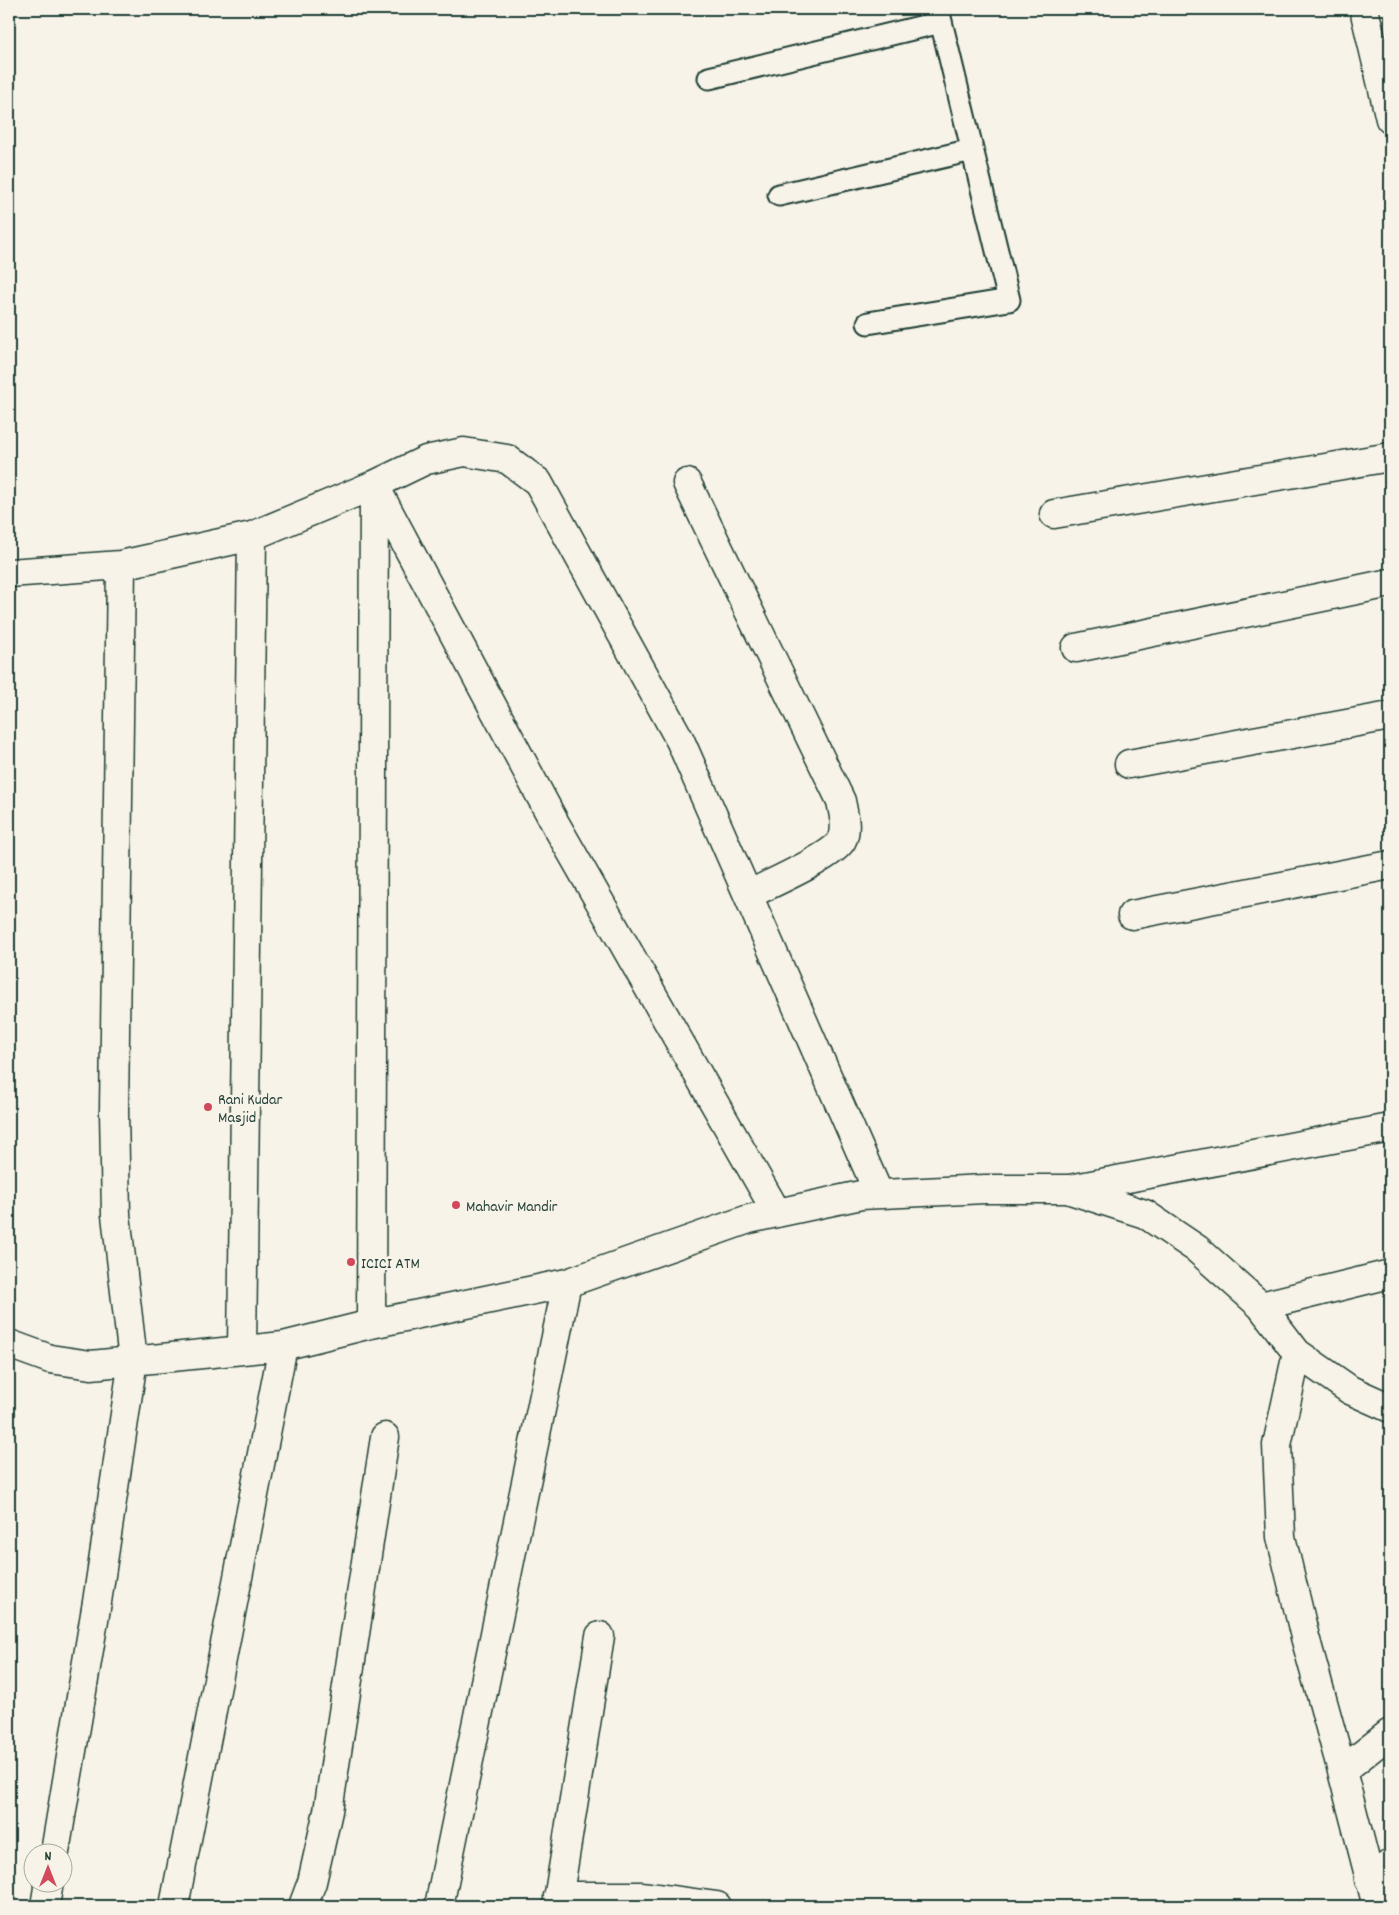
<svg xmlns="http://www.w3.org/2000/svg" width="1399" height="1915" viewBox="0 0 1399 1915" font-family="Dekko,sans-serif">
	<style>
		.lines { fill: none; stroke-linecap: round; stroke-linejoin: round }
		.lane-casing { stroke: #1f3d34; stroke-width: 25 }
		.street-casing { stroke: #1f3d34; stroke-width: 31 }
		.lane { stroke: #f7f3e8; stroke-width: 21 }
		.street { stroke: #f7f3e8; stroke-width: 28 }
		.poi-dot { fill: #d1495b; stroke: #f7f3e8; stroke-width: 2 }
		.labels { text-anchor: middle; stroke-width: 5; stroke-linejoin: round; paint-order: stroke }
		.poi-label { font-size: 16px; fill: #1f3d34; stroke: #f7f3e8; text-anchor: start }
	</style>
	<rect width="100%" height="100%" fill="#f7f3e8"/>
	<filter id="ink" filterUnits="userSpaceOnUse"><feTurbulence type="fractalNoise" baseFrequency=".02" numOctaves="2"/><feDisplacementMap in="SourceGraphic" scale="10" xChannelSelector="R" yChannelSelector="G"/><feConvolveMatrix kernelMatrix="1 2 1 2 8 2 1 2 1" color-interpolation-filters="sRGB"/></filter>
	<g filter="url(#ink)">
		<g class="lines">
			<!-- lane casing -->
			<g class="lane-casing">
				<path id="lane" d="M709 78 941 22
					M779 195 972 150
					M868 323 1009 300 938 9"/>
			</g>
			<!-- street casing -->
			<g class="street-casing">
				<path id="street" d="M1364 9 1390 119
					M687 483 841 801C843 812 848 829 842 840 833 857 767 885 748 895
					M376 488 556 825 777 1213
					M1054 514 1390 457
					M9 573 121 565 252 536 374 485 426 460 464 452 507 459 538 482 680 740 879 1194
					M1076 648 1390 583
					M1129 764 1390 716
					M1132 915 1390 865
					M1070 1189 1390 1128
					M1261 1306 1390 1274
					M371 1324 374 485
					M9 1344 50 1359 91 1365 283 1346 371 1324 567 1283 749 1219 861 1195 985 1189H1067L1145 1214 1197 1249 1261 1306 1297 1353 1350 1390 1390 1408
					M242 1349 252 536
					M1297 1353 1277 1445 1281 1537 1305 1637 1342 1771 1377 1906
					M1342 1771 1390 1733
					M55 1852 97 1602 133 1360 116 1215 114 1111 121 565
					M1369 1880 1390 1864
					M558 1896H643L717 1906
					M45 1906 49 1882
					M174 1906 283 1346
					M303 1906 312 1882 328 1811 385 1437
					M439 1906 567 1283
					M557 1906 600 1636"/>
			</g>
			<!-- lane -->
			<use href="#lane" class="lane"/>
			<!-- street -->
			<use href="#street" class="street"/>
		</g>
	</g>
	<!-- markers -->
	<g class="poi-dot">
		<circle cx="208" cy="1107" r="5"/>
		<circle cx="456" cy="1205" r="5"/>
		<circle cx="351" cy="1262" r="5"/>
	</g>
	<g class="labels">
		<!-- poi labels -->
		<g class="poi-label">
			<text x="218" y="1104">Rani Kudar<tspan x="218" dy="18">Masjid</tspan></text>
			<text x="466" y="1211">Mahavir Mandir</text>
			<text x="361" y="1268">ICICI ATM</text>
		</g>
	</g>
	<!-- margin -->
	<rect width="1399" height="1915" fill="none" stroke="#f7f3e8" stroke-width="30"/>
	<rect x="15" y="15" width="1369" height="1885" fill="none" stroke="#1f3d34" stroke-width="2" filter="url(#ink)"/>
	<!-- north arrow -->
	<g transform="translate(48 1868)"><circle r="24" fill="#f7f3e8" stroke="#a1aaa0"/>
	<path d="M0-4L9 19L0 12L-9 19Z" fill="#d1495b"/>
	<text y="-8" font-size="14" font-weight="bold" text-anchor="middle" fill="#1f3d34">N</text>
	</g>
</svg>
